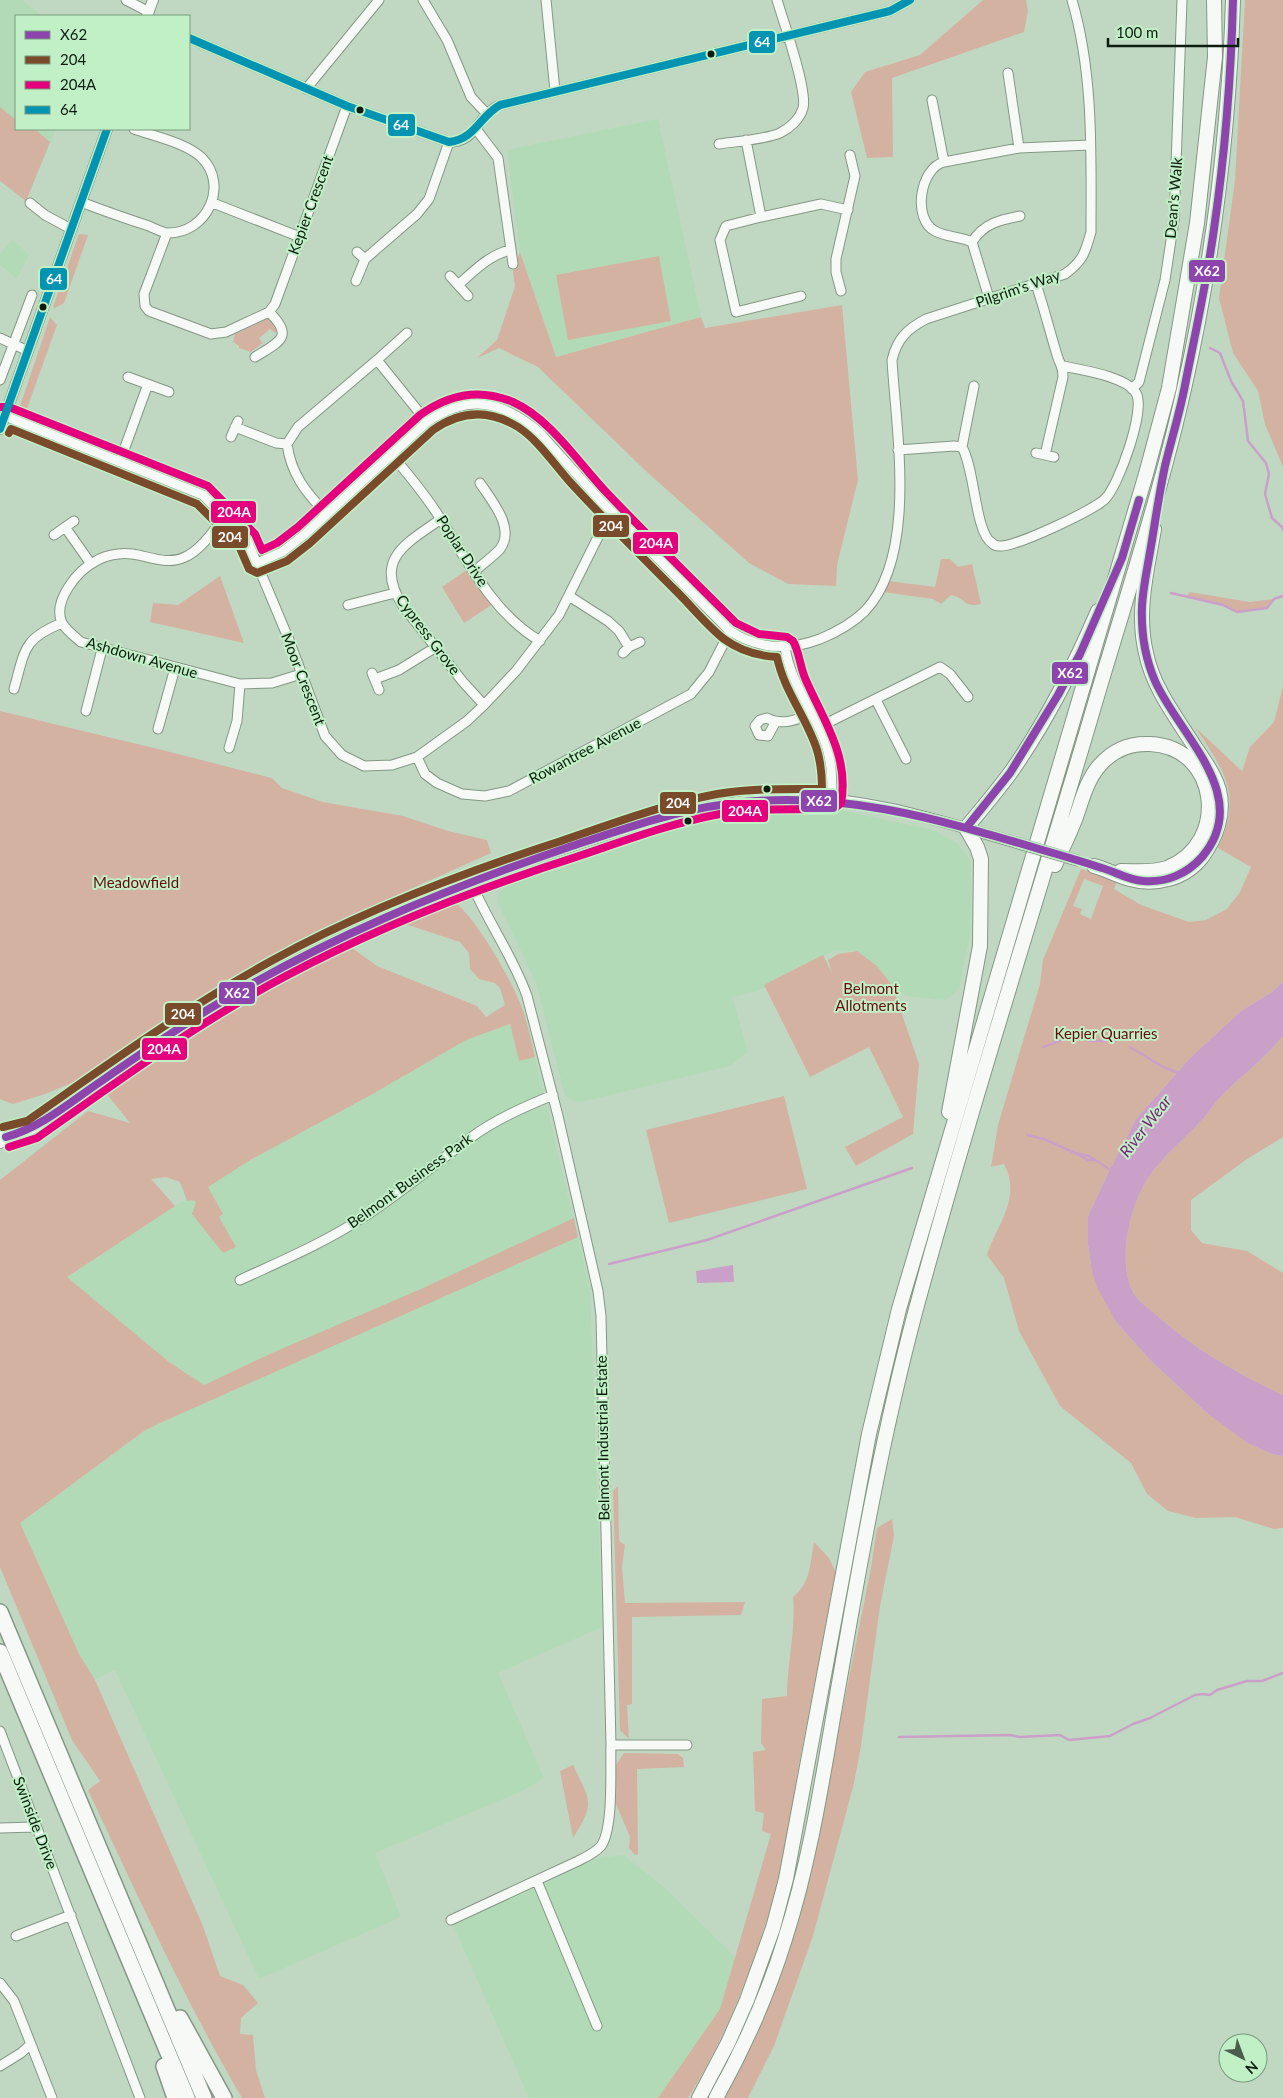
<svg xmlns="http://www.w3.org/2000/svg" width="1283" height="2098" viewBox="0 0 1283 2098" font-family="Lato,sans-serif">
	<style>
		.built { fill: #b2dab6 }
		.green { fill: #d4b2a2; fill-rule: evenodd }
		.water { fill: #caa0c9 }
		.lines { fill: none; stroke-linecap: round; stroke-linejoin: round }
		.stream { stroke: #caa0c9; stroke-width: 2.5 }
		.minor-casing { stroke: #849785; stroke-width: 11 }
		.tertiary-casing { stroke: #849785; stroke-width: 12 }
		.trunk-casing { stroke: #849785; stroke-width: 16 }
		.motorway-casing { stroke: #849785; stroke-width: 18 }
		.minor { stroke: #f6f9f6; stroke-width: 9 }
		.tertiary { stroke: #f6f9f6; stroke-width: 10 }
		.trunk { stroke: #f6f9f6; stroke-width: 14 }
		.motorway { stroke: #f6f9f6; stroke-width: 15 }
		.tertiary-bridge-casing { stroke: #849785; stroke-width: 12; stroke-linecap: butt }
		.tertiary-bridge { stroke: #f6f9f6; stroke-width: 10 }
		.bus-1-casing { stroke: #c1efc6; stroke-width: 11 }
		.bus-2-casing { stroke: #c1efc6; stroke-width: 11 }
		.bus-3-casing { stroke: #c1efc6; stroke-width: 11 }
		.bus-4-casing { stroke: #c1efc6; stroke-width: 11 }
		.bus-1 { stroke: #8e44ad; stroke-width: 8 }
		.bus-2 { stroke: #7a4b2a; stroke-width: 8 }
		.bus-3 { stroke: #e5007d; stroke-width: 8 }
		.bus-4 { stroke: #0294b1; stroke-width: 8 }
		.bus-dot { fill: #0c1d0f; stroke: #c1efc6; stroke-width: 2 }
		.labels { text-anchor: middle; stroke-width: 4; stroke-linejoin: round; paint-order: stroke }
		.street-label { font-size: 15px; fill: #0c1d0f; stroke: #c1efc6 }
		.park-label { font-size: 15px; fill: #670c0b; stroke: #c1efc6 }
		.water-label { font-size: 16px; font-style: italic; fill: #79257a; stroke: #c1efc6 }
		.line-badge { stroke: #c1efc6; stroke-width: 2 }
		.badge-label { font-size: 14px; text-anchor: middle; font-weight: bold; fill: #fff }
	</style>
	<rect width="100%" height="100%" fill="#c0d8c1"/>
	<!-- built -->
	<path class="built" d="M0 0H22L42 16H16V129H56L26 201 0 181Z
		M658 119 701 317 556 357 520 252 507 150Z
		M12 240 29 254 17 279 0 265V254Z
		M758 809 839 810 933 830 958 844 970 860 971 891 970 934 959 989 946 1000 906 996 892 985 877 966 857 951 834 950 822 958 757 991 732 997 748 1052 730 1066 581 1102 573 1101 565 1096 536 982 497 901 499 892 509 885 616 846 726 812Z
		M510 1024 519 1061 535 1057 590 1289 602 1627 498 1673 544 1778 524 1790 375 1853 401 1917 259 1979 115 1670 95 1680 79 1654 20 1523 144 1431 160 1423 191 1376 169 1362 67 1277 175 1206 252 1159 368 1096 466 1040Z
		M623 1855 664 1887 735 1957 720 2009 658 2098H529L451 1920 578 1861Z"/>
	<!-- green -->
	<path class="green" d="M983 0H1026L1028 11 1024 32 892 78 893 157 867 158 851 92 865 72 920 55Z
		M1245 0H1283V467L1265 424 1258 391 1233 353 1219 298 1235 180Z
		M0 107 16 120V129H35L50 142 26 201 0 181Z
		M79 234 88 235 64 303 55 308 53 307Z
		M520 252 556 357 701 317 705 328 842 305 858 480 837 565 836 586 788 584 749 563 647 472 538 367 499 348 477 358 497 340 515 286 513 272Z
		M659 256 671 321 568 340 556 275Z
		M50 317 57 325 25 414 18 412Z
		M269 318 278 324V330L275 333 270 329 259 338 263 343 251 352 239 348V346L233 342 235 334Z
		M941 559H950L958 567 972 564 981 604C963 608 966 598 951 595L941 604 933 599 883 592 888 581 935 587Z
		M471 567 496 602 464 623 442 587Z
		M220 576 244 643 150 622 153 603 178 605Z
		M1190 592 1250 602 1274 599 1267 608 1237 612 1223 605 1186 597Z
		M1283 686V982L1272 992 1241 1011 1191 1057 1136 1119 1109 1171 1088 1216V1245L1092 1272 1116 1322 1151 1361 1208 1414 1272 1454 1283 1456V1528L1274 1529 1235 1517 1196 1518 1168 1511 1147 1494 1131 1463 1060 1406 1019 1331 1004 1278 987 1255C997 1224 1022 1198 1004 1164L991 1167 998 1125 1040 984 1043 960 1081 869 1118 879 1114 889 1141 905 1189 922 1206 920 1227 909 1240 892 1251 867 1218 848C1243 795 1225 772 1195 727L1242 771 1250 747 1274 722ZM1084 879 1103 886 1091 919 1080 914 1082 909 1073 906Z
		M0 711 162 750 272 778 282 788 323 802 403 816 448 831 487 840 491 853 395 896 295 946 74 1082 45 1094 13 1104 0 1099Z
		M457 904C479 923 512 981 522 1008 528 1024 531 1041 535 1057L519 1061 510 1024 466 1040 369 1096 252 1159 208 1187 223 1214 219 1217 236 1247 223 1253 192 1214 196 1202 192 1200 187 1201 180 1182 166 1177 151 1179 175 1206 67 1277 169 1362 204 1385 272 1353 421 1289 574 1218 578 1237 160 1423 144 1431 20 1523 79 1654 95 1680 203 1926 220 1976 243 1985 258 2003 241 2018 240 2034 253 2035 256 2070 265 2098H242C184 1999 137 1894 88 1790L100 1781 72 1740 0 1567V1180L88 1111 130 1123 106 1093C141 1068 176 1043 213 1020 257 993 304 970 351 947L377 966 477 1006 486 1017 505 1005 500 988 495 983 479 979 470 969 469 953 460 942 399 922 444 905Z
		M857 951 877 966 892 985 919 1064 913 1134 856 1166 845 1147 903 1117 869 1047 810 1077 764 985 823 955 832 973 828 960 838 954Z
		M1283 1036V1137L1247 1159 1191 1200V1230L1202 1243 1247 1251 1283 1273V1395C1236 1373 1191 1347 1153 1312 1147 1307 1138 1301 1134 1294 1116 1263 1130 1203 1150 1175 1164 1155 1185 1139 1202 1120 1209 1112 1215 1102 1223 1094 1243 1075 1265 1058 1283 1036Z
		M784 1096 807 1189 669 1223 646 1130Z
		M618 1486 619 1541 625 1545 622 1566 625 1603 745 1602 741 1615 632 1617V1704L627 1705 629 1739 620 1730 613 1491Z
		M892 1519 894 1536 880 1606 861 1746 854 1783 813 1936 774 2046 748 2098H723L814 1852 871 1568 877 1528Z
		M814 1542 829 1558 836 1573C824 1639 810 1704 798 1770 794 1792 794 1815 789 1838 768 1928 737 2019 688 2098H658L720 2009 771 1834 762 1831 764 1813 755 1811 753 1752 766 1750 761 1743 762 1699 787 1696C787 1663 796 1630 793 1597 811 1583 810 1563 814 1542Z
		M624 1753 678 1754 683 1758 684 1767 637 1769 638 1854 635 1855 629 1848 630 1837 616 1804V1765Z
		M573 1765C590 1801 596 1802 573 1838L560 1771Z"/>
	<!-- water -->
	<path class="water" d="M1283 982V1036C1265 1058 1243 1075 1223 1094 1215 1102 1209 1112 1202 1120 1185 1139 1164 1155 1150 1175 1130 1203 1116 1263 1134 1294 1138 1301 1147 1307 1153 1312 1191 1347 1236 1373 1283 1395V1456L1272 1454 1248 1443 1208 1414 1151 1361 1116 1322 1098 1289 1092 1272 1088 1245V1216L1109 1171 1136 1119 1191 1057 1241 1011 1272 992Z
		M733 1265 734 1282 697 1283 696 1271Z"/>
	<g class="lines">
		<!-- stream -->
		<path class="stream" d="M1210 348 1220 353 1231 381 1243 401 1248 441 1266 463 1269 474 1265 494 1272 518 1283 528V530
			M1171 593 1223 605 1237 612 1267 608 1274 599 1283 596
			M1043 1047 1087 1031 1089 1041H1116
			M1130 1047 1163 1067 1179 1073
			M1027 1135 1044 1139 1075 1153 1089 1156 1112 1171
			M1077 1154 1088 1160H1094
			M609 1264 707 1240 912 1168
			M899 1737 1010 1735 1019 1737 1060 1735 1069 1740 1110 1736 1133 1724 1150 1718 1195 1695 1203 1694 1210 1695 1217 1690 1247 1681H1262L1283 1673"/>
		<!-- minor casing -->
		<g class="minor-casing">
			<path id="minor" d="M126 0 149 12
				M423 0 447 40 471 97 486 113
				M546 0 555 91
				M189 38 347 106 449 142C478 142 476 115 500 105L890 11 910 0
				M1008 73 1019 148
				M306 89 379 0
				M932 100 944 162
				M476 129 498 158 513 264
				M746 140 761 217 821 204 848 210
				M719 144C737 141 764 140 780 133 790 128 800 119 803 108 808 91 783 20 777 0
				M81 202C102 210 124 218 146 225 152 227 161 232 167 233 207 234 230 185 201 157 186 143 154 136 134 129
				M30 203 45 215 71 229
				M213 203 300 237
				M761 217 726 226 720 240 736 312 801 296
				M167 233 144 294 145 306 149 311 211 334 226 332 269 312 275 304 347 106
				M972 242C984 223 1000 220 1020 216
				M357 252 365 259 417 214 429 199 449 142
				M450 276 468 296
				M356 281 365 259
				M1036 284C1044 308 1050 332 1057 355 1060 366 1063 364 1063 377L1045 455
				M458 285C474 271 489 255 510 250
				M841 291 836 272V259L855 176 850 155
				M989 298 972 242C961 237 946 237 935 231 912 219 920 168 944 162L1019 148 1090 145
				M0 338 28 351
				M255 357C279 342 295 337 269 312
				M377 360 407 333
				M128 377 169 392
				M0 380 32 295
				M1132 389 1139 382 1165 280 1174 220 1182 0
				M5 416 203 495 247 540 289 640 325 736 342 755 364 766 392 765 417 757 467 721 484 705 516 671 559 615 598 537 615 516
				M235 427 276 443 287 444
				M231 437 238 421
				M962 447 974 386
				M898 450 954 446 962 447C975 469 975 533 992 543 994 545 997 546 999 546 1014 548 1094 510 1105 499 1119 485 1146 409 1136 393 1126 376 1081 370 1063 366
				M1036 453 1054 457
				M391 454C409 475 427 497 442 521 469 564 495 615 540 641
				M120 461 148 384
				M327 514C306 493 291 474 287 444L298 427 377 360 427 422
				M224 516C215 530 201 550 185 557 162 568 140 550 118 554 111 555 102 557 96 561 78 570 52 601 62 623 66 630 75 637 81 642L240 684 272 683 301 674
				M441 519C405 544 373 560 403 606L463 682 484 705
				M65 527 91 564
				M54 535 74 521
				M257 563 282 552 304 535 427 422C469 394 501 400 539 432L600 500 730 631C758 649 788 651 820 639 837 632 852 624 865 611 918 555 896 431 892 360 897 339 907 329 926 319L1065 274C1083 261 1085 253 1091 232 1091 155 1094 75 1072 0
				M474 572C482 564 493 557 500 549 516 528 491 500 480 483
				M569 596 608 621 619 631 629 647
				M348 605 395 593
				M785 647C790 682 813 710 825 742 832 760 832 780 832 799
				M623 653 629 647 640 642
				M372 673 379 690
				M375 679 399 670 436 647
				M14 689C25 651 22 639 62 623
				M876 700 906 759
				M86 711 102 649
				M775 723 768 736 759 735 755 726 760 720 767 718C782 726 797 720 812 713
				M819 727 940 667 950 674 968 697
				M158 729 175 668
				M229 748 237 721 240 684
				M417 757 425 774 437 783 462 794 485 796 509 791 691 694 709 672 730 631
				M240 1280C281 1261 324 1243 362 1218 400 1194 433 1165 469 1139 494 1120 524 1107 553 1095
				M0 1731 140 2098
				M611 1745H687
				M0 1828 36 1827
				M537 1881 597 2026
				M451 1920 578 1861C586 1857 595 1853 601 1846 614 1828 610 1768 611 1745L601 1316 598 1291 558 1116 527 996C513 956 487 921 471 882
				M16 1936 71 1915
				M0 1983 14 2001 52 2098
				M0 2066 21 2053 31 2044"/>
		</g>
		<!-- tertiary casing -->
		<g class="tertiary-casing">
			<path id="tertiary" d="M147 16 153 0
				M0 429 107 129
				M0 1132 3 1133 6 1137 4 1141 0 1143
				M6 1137C14 1135 24 1134 32 1130 54 1119 74 1100 94 1086 132 1060 169 1033 208 1010 327 937 449 887 581 843 650 821 720 798 793 798 867 797 937 820 1007 840"/>
		</g>
		<!-- trunk casing -->
		<g class="trunk-casing">
			<path id="trunk" d="M1055 865C1062 849 1070 833 1076 817 1082 800 1087 779 1100 765 1113 750 1130 743 1150 744 1220 747 1230 844 1167 868 1152 873 1136 871 1121 871
				M1094 866C1106 869 1118 876 1130 879 1155 886 1185 879 1202 857 1216 838 1225 814 1219 790 1214 774 1204 760 1195 747 1176 717 1153 688 1146 653 1136 612 1147 570 1154 529
				M949 1112 980 946 981 859 977 847 966 828C981 810 997 791 1011 772 1046 722 1074 667 1098 611
				M699 2098 728 2043 747 2000 773 1928 786 1879 869 1434 899 1309 1146 474 1169 388 1197 223 1215 57 1214 0
				M716 2098C744 2048 768 1994 785 1939 813 1852 825 1761 841 1672 862 1550 884 1429 916 1309 972 1102 1038 898 1098 693 1128 592 1161 491 1184 389 1213 261 1229 131 1233 0"/>
		</g>
		<!-- motorway casing -->
		<g class="motorway-casing">
			<path id="motorway" d="M0 1612 204 2098
				M0 1652 187 2098
				M180 2018 224 2098
				M164 2066 175 2098"/>
		</g>
		<!-- minor -->
		<use href="#minor" class="minor"/>
		<!-- tertiary -->
		<use href="#tertiary" class="tertiary"/>
		<!-- trunk -->
		<use href="#trunk" class="trunk"/>
		<!-- motorway -->
		<use href="#motorway" class="motorway"/>
		<!-- tertiary-bridge casing -->
		<g class="tertiary-bridge-casing">
			<path id="tertiary-bridge" d="M1007 840 1079 861"/>
		</g>
		<!-- tertiary-bridge -->
		<use href="#tertiary-bridge" class="tertiary-bridge"/>
		<!-- bus-1 casing -->
		<g class="bus-1-casing">
			<path id="bus-1" d="M966 828 1010 773 1058 695 1080 654 1122 558 1139 500
				M6 1137C42 1127 69 1103 100 1082 136 1057 172 1032 209 1009 322 940 443 890 569 847 620 830 673 811 727 804 836 789 935 818 1039 849 1060 855 1081 861 1102 868 1116 872 1128 880 1143 881 1166 883 1187 874 1202 857 1254 796 1179 735 1155 681 1145 658 1141 632 1142 606 1143 588 1147 570 1150 552 1155 523 1159 494 1165 466 1172 437 1181 409 1186 380 1196 330 1207 280 1214 229 1225 154 1231 76 1233 0"/>
		</g>
		<!-- bus-2 casing -->
		<g class="bus-2-casing">
			<path id="bus-2" d="M3 1127 27 1121C107 1065 187 1007 273 960 364 910 462 873 561 841 612 824 664 804 717 794 751 788 787 789 822 789 822 776 821 763 817 750 807 718 784 691 777 657 759 656 739 650 724 639 705 624 690 604 673 588 638 553 603 518 570 482 554 464 538 440 518 427 489 409 460 411 433 430L310 543 287 561 257 573 249 569 239 546 197 504 11 429 9 433"/>
		</g>
		<!-- bus-3 casing -->
		<g class="bus-3-casing">
			<path id="bus-3" d="M0 407H9L208 486 255 534 262 550 277 543 298 527 420 415C449 394 480 388 513 402 551 419 579 464 608 494 650 538 693 580 736 623L759 634 787 637 793 641C799 651 800 666 805 678 822 718 850 756 841 803L834 809C796 810 758 807 720 814 671 823 624 841 576 857 476 889 377 927 284 977 197 1023 117 1082 37 1138L9 1147"/>
		</g>
		<!-- bus-4 casing -->
		<g class="bus-4-casing">
			<path id="bus-4" d="M189 38 347 106 449 142C475 139 479 117 500 105L890 11 910 0
				M0 429 107 129"/>
		</g>
		<!-- bus-1 -->
		<use href="#bus-1" class="bus-1"/>
		<!-- bus-2 -->
		<use href="#bus-2" class="bus-2"/>
		<!-- bus-3 -->
		<use href="#bus-3" class="bus-3"/>
		<!-- bus-4 -->
		<use href="#bus-4" class="bus-4"/>
	</g>
	<!-- markers -->
	<g class="bus-dot">
		<circle cx="711" cy="54" r="4.5"/>
		<circle cx="360" cy="110" r="4.5"/>
		<circle cx="43" cy="307" r="4.5"/>
		<circle cx="767" cy="789" r="4.5"/>
		<circle cx="688" cy="821" r="4.5"/>
	</g>
	<g class="labels">
		<!-- street labels -->
		<g class="street-label">
			<text transform="translate(1174 198) rotate(-85)" y="5">Dean's Walk</text>
			<text transform="translate(311 205) rotate(-70)" y="5">Kepier Crescent</text>
			<text transform="translate(1018 289) rotate(-19)" y="5">Pilgrim's Way</text>
			<text transform="translate(462 551) rotate(57)" y="5">Poplar Drive</text>
			<text transform="translate(428 635) rotate(53)" y="5">Cypress Grove</text>
			<text transform="translate(142 658) rotate(16)" y="5">Ashdown Avenue</text>
			<text transform="translate(303 679) rotate(69)" y="5">Moor Crescent</text>
			<text transform="translate(585 751) rotate(-28)" y="5">Rowantree Avenue</text>
			<text transform="translate(410 1181) rotate(-36)" y="5">Belmont Business Park</text>
			<text transform="translate(603 1438) rotate(-91)" y="5">Belmont Industrial Estate</text>
			<text transform="translate(35 1823) rotate(69)" y="5">Swinside Drive</text>
		</g>
		<!-- park labels -->
		<g class="park-label">
			<text x="136" y="888">Meadowfield</text>
			<text x="871" y="994">Belmont<tspan x="871" dy="17">Allotments</tspan></text>
			<text x="1106" y="1039">Kepier Quarries</text>
		</g>
		<!-- water labels -->
		<g class="water-label">
			<text transform="translate(1145 1126) rotate(-52)" y="6">River Wear</text>
		</g>
	</g>
	<g class="line-badge">
		<rect x="748" y="30" width="28" height="24" rx="5" fill="#0294b1"/>
		<rect x="387" y="113" width="29" height="24" rx="5" fill="#0294b1"/>
		<rect x="1188" y="259" width="38" height="24" rx="5" fill="#8e44ad"/>
		<rect x="39" y="267" width="29" height="24" rx="5" fill="#0294b1"/>
		<rect x="210" y="500" width="47" height="24" rx="5" fill="#e5007d"/>
		<rect x="592" y="514" width="38" height="24" rx="5" fill="#7a4b2a"/>
		<rect x="211" y="525" width="38" height="24" rx="5" fill="#7a4b2a"/>
		<rect x="632" y="531" width="47" height="24" rx="5" fill="#e5007d"/>
		<rect x="1051" y="661" width="38" height="24" rx="5" fill="#8e44ad"/>
		<rect x="800" y="789" width="38" height="24" rx="5" fill="#8e44ad"/>
		<rect x="659" y="791" width="38" height="24" rx="5" fill="#7a4b2a"/>
		<rect x="721" y="799" width="48" height="24" rx="5" fill="#e5007d"/>
		<rect x="218" y="981" width="38" height="24" rx="5" fill="#8e44ad"/>
		<rect x="164" y="1002" width="38" height="24" rx="5" fill="#7a4b2a"/>
		<rect x="141" y="1037" width="47" height="24" rx="5" fill="#e5007d"/>
	</g>
	<g class="badge-label">
		<text x="762" y="47">64</text>
		<text x="401" y="130">64</text>
		<text x="1207" y="276">X62</text>
		<text x="54" y="284">64</text>
		<text x="234" y="517">204A</text>
		<text x="611" y="531">204</text>
		<text x="230" y="542">204</text>
		<text x="656" y="548">204A</text>
		<text x="1070" y="678">X62</text>
		<text x="819" y="806">X62</text>
		<text x="678" y="808">204</text>
		<text x="745" y="816">204A</text>
		<text x="237" y="998">X62</text>
		<text x="183" y="1019">204</text>
		<text x="164" y="1054">204A</text>
	</g>
	<!-- legend -->
	<rect x="15" y="15" width="175" height="115" fill="#c1efc6" stroke="#799b7d"/>
	<rect x="25" y="31" width="25" height="8" fill="#8e44ad" stroke="#799b7d"/>
	<text x="60" y="40" font-size="15" fill="#0c1d0f">X62</text>
	<rect x="25" y="56" width="25" height="8" fill="#7a4b2a" stroke="#799b7d"/>
	<text x="60" y="65" font-size="15" fill="#0c1d0f">204</text>
	<rect x="25" y="81" width="25" height="8" fill="#e5007d" stroke="#799b7d"/>
	<text x="60" y="90" font-size="15" fill="#0c1d0f">204A</text>
	<rect x="25" y="106" width="25" height="8" fill="#0294b1" stroke="#799b7d"/>
	<text x="60" y="115" font-size="15" fill="#0c1d0f">64</text>
	<!-- north arrow -->
	<g transform="translate(1243 2058) rotate(138)"><circle r="24" fill="#c1efc6" stroke="#799b7d"/>
	<path d="M0-4L9 19L0 12L-9 19Z" fill="#4b5e4d"/>
	<text y="-8" font-size="14" font-weight="bold" text-anchor="middle" fill="#0c1d0f">N</text>
	</g>
	<!-- scale -->
	<path d="M1108 38v8h130v-8" fill="none" stroke="#0c1d0f" stroke-width="2.5"/>
	<text x="1116" y="38" font-size="15" fill="#0c1d0f" stroke="#c1efc6" stroke-width="4" paint-order="stroke">100 m</text>
</svg>
